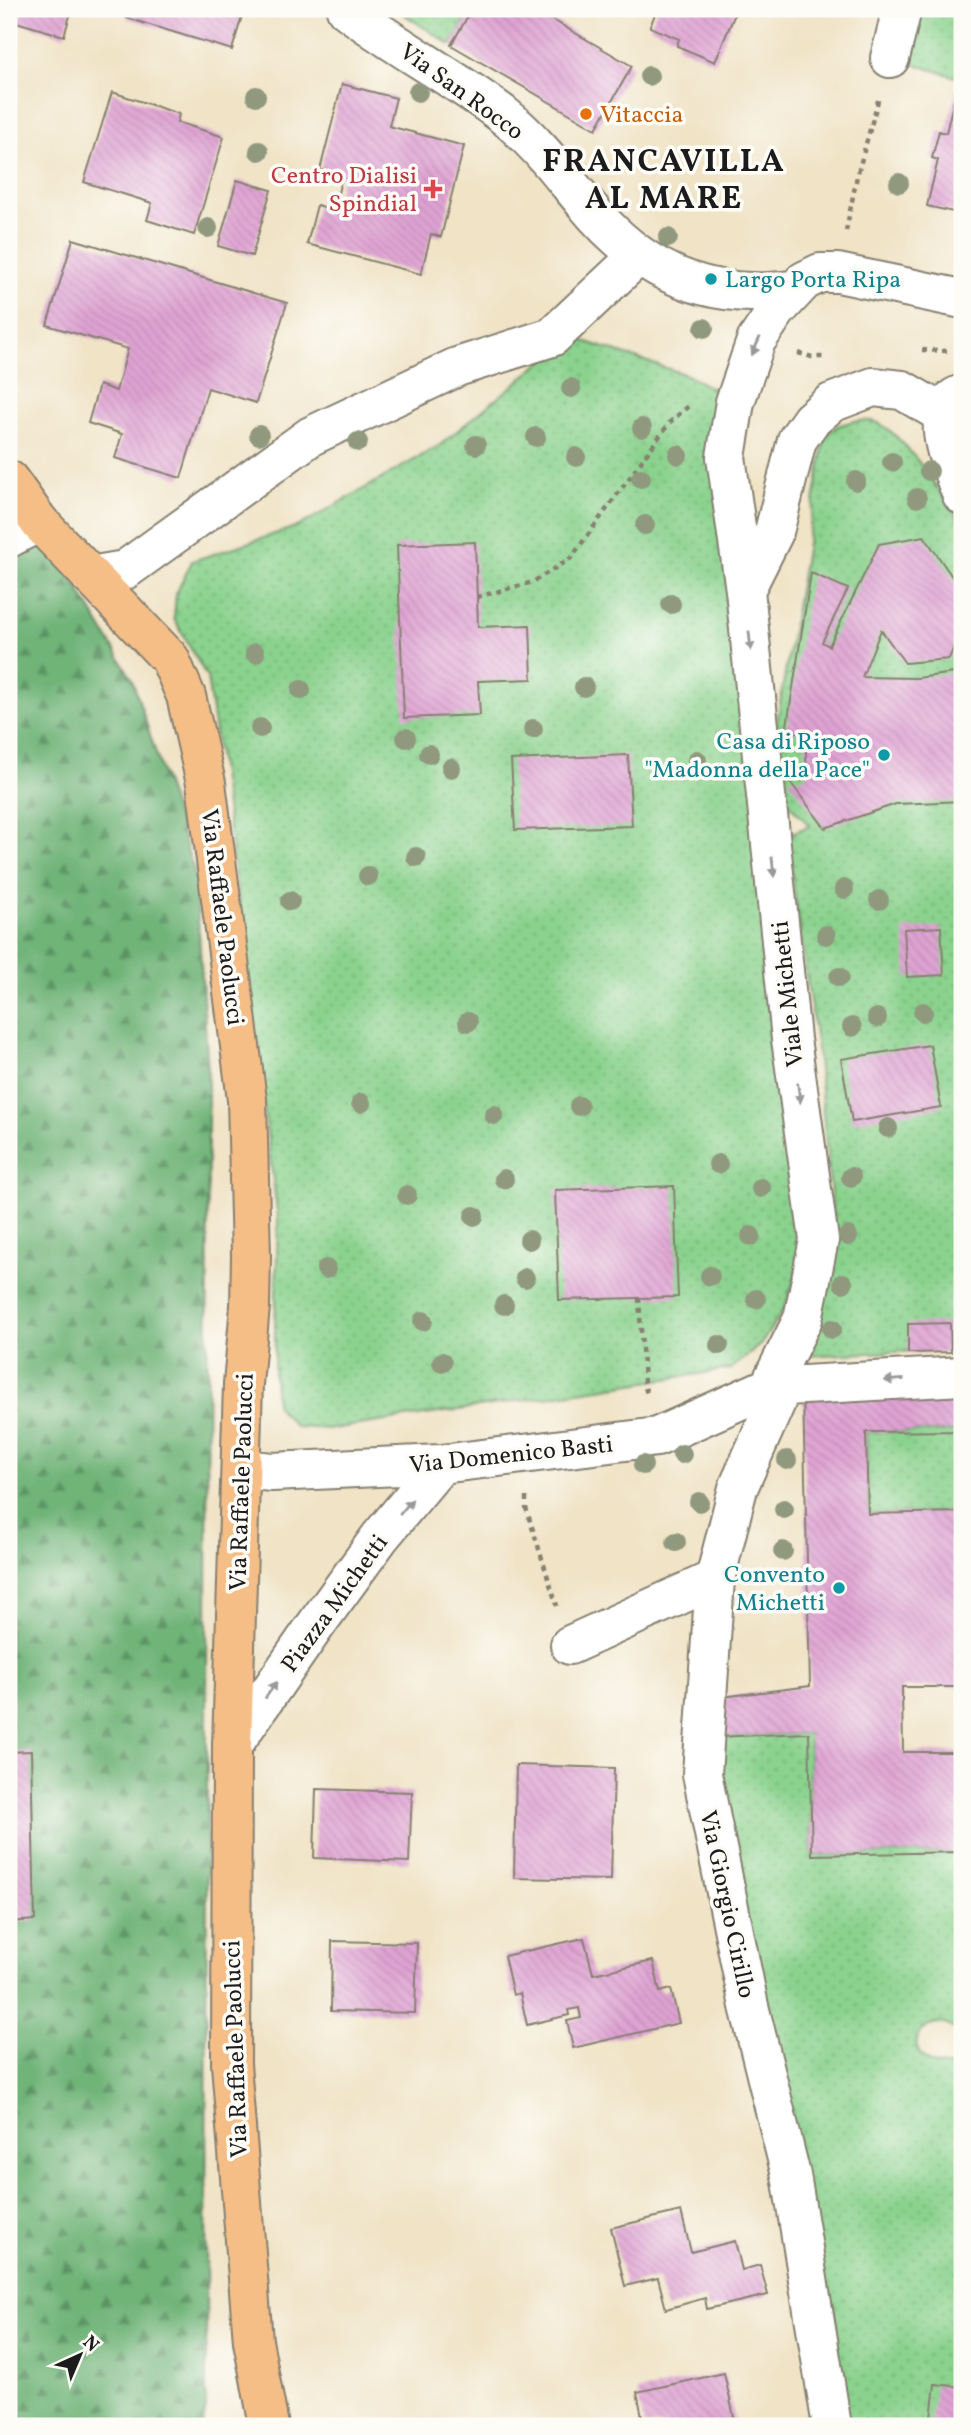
<svg xmlns="http://www.w3.org/2000/svg" width="971" height="2435" viewBox="0 0 971 2435" font-family="Vollkorn,serif">
	<style>
		.forest { fill: url(#forest-firs); stroke: #46684a; stroke-width: 2 }
		.garden { fill: url(#garden-dots); stroke: #537754; stroke-width: 2; fill-rule: evenodd }
		.building { fill: url(#building-back-hatch) }
		.lines { fill: none; stroke-linecap: round; stroke-linejoin: round }
		.minor-casing { stroke: #868071; stroke-width: 42 }
		.major-casing { stroke: #868071; stroke-width: 42 }
		.path { stroke: #868071; stroke-width: 4.5; stroke-dasharray: 5 5; stroke-linecap: butt }
		.minor { stroke: #fff; stroke-width: 38 }
		.major { stroke: #f6be87; stroke-width: 38 }
		.tree { fill: #90997e }
		.oneway { fill: #999 }
		.food-dot { fill: #e8710a; stroke: #fdfcf7; stroke-width: 2.5 }
		.health-dot { fill: #e0444e; stroke: #fdfcf7; stroke-width: 2.5 }
		.culture-dot { fill: #0f9aa8; stroke: #fdfcf7; stroke-width: 2.5 }
		.labels { text-anchor: middle; stroke-width: 7; stroke-linejoin: round; paint-order: stroke }
		.street-label { font-size: 24px; fill: #1c1c1c; stroke: #fdfcf7 }
		.food-label { font-size: 24px; fill: #c56008; stroke: #fdfcf7; text-anchor: start }
		.health-label { font-size: 24px; fill: #be3a42; stroke: #fdfcf7; text-anchor: end }
		.culture-label { font-size: 24px; fill: #0d838f; stroke: #fdfcf7; text-anchor: end }
		.district-label { font-size: 32px; font-weight: bold; letter-spacing: 2px; fill: #1c1c1c; stroke: #fdfcf7 }
	</style>
	<defs>
		<pattern id="forest-firs" width="22" height="20" patternUnits="userSpaceOnUse" patternTransform="scale(1.75)"><rect width="22" height="20" fill="#6fb478"/><path d="M5 1l3.5 6h-7zM16 11l3.5 6h-7z" fill="#5a9262"/></pattern>
		<pattern id="garden-dots" width="8" height="8" patternUnits="userSpaceOnUse" patternTransform="scale(1.75)"><rect width="8" height="8" fill="#8ad28d"/><path d="M2 2h.1M6 6h.1" fill="none" stroke="#76b479" stroke-width="1.8" stroke-linecap="round"/></pattern>
		<pattern id="building-back-hatch" width="6" height="6" patternUnits="userSpaceOnUse" patternTransform="scale(1.75)"><rect width="6" height="6" fill="#dfa3d3"/><path d="M-1 5l2 2M0 0l6 6M5-1l2 2" fill="none" stroke="#bf8cb5"/></pattern>
	</defs>
	<rect width="100%" height="100%" fill="#fdfcf7"/>
	<filter id="ink" filterUnits="userSpaceOnUse"><feTurbulence type="fractalNoise" baseFrequency=".0143" numOctaves="2"/><feDisplacementMap in="SourceGraphic" scale="14" xChannelSelector="R" yChannelSelector="G"/><feConvolveMatrix kernelMatrix="1 2 1 2 8 2 1 2 1" color-interpolation-filters="sRGB"/></filter>
	<filter id="wash" filterUnits="userSpaceOnUse"><feTurbulence type="fractalNoise" baseFrequency=".00686" numOctaves="4" result="noise"/><feDisplacementMap in="SourceGraphic" scale="28" xChannelSelector="R" yChannelSelector="G"/><feGaussianBlur stdDeviation="1.57" result="paint"/><feColorMatrix in="noise" values="0 0 0 0 0 0 0 0 0 0 0 0 0 0 0 0 0 1.4 0 .05"/><feComposite in="paint" operator="in"/></filter>
	<g filter="url(#wash)">
		<rect width="100%" height="100%" fill="#f0e3c6"/>
		<!-- forest -->
		<path class="forest" d="M39 523 132 679 195 874 208 1070 206 2407 203 2426H9V540Z"/>
		<!-- garden -->
		<path class="garden" d="M396 9H472L451 45Z
			M919 9H962V79L907 62Z
			M572 337 687 375 728 397 806 1244 785 1307 761 1344 731 1369 332 1429 296 1427 276 1406 274 1374 278 1219 229 828 207 677 174 619 176 594 192 561 299 526 440 445Z
			M854 421C861 421 870 420 876 422 906 435 943 497 962 524V1349L800 1356 833 1216 817 1049 786 835 810 826 780 794 774 739 825 437 837 426Z
			M962 1431V1588H961L958 1512 868 1514 866 1432Z
			M809 1733 812 1855 962 1852V2426H849L756 1998 716 1737ZM935 2023C950 2023 964 2032 961 2050 952 2092 885 2044 935 2023Z"/>
		<g id="blocks">
			<!-- building -->
			<path class="building" d="M9 9H72L64 36 9 20Z
				M129 9H244L232 50 127 18Z
				M472 9H534L632 66 596 129 451 45Z
				M657 9H737L715 62 677 46 679 39 650 27Z
				M959 78 962 79V214L927 206 938 160 932 158 939 131 946 133Z
				M342 84 396 98 389 126 464 146 441 237 431 234 421 274 307 244 317 205 334 210 342 176 320 170Z
				M112 92 179 114 177 122 224 137 194 235 147 220 152 203 84 182Z
				M237 180 271 190 252 256 218 246Z
				M73 239 287 303 256 403 208 388 181 478 115 458 122 434 88 423 99 385 116 391 128 349 47 325Z
				M924 536 962 591V628L949 659 905 663 881 630 862 677 917 678 962 672V801L896 804 825 828 788 779 807 777 805 732H786L811 573 848 589 822 642 829 646 879 544Z
				M475 542 478 627 530 625 532 679 478 681 480 715 404 718 397 545Z
				M628 755 632 826 515 830 511 760Z
				M941 927 944 975 907 977 904 929Z
				M930 1045 941 1107 852 1122 841 1059Z
				M674 1186 678 1297 559 1300 555 1190Z
				M950 1323 951 1352 908 1353V1324Z
				M962 1391V1431L866 1432 868 1514 958 1512 962 1588V1687H902L903 1752H962V1852L812 1855 809 1733 716 1737 714 1698 810 1686 803 1394Z
				M31 1751 35 1920 9 1922V1752Z
				M516 1765 614 1768 611 1880 514 1878Z
				M316 1789 412 1792 409 1862 314 1858Z
				M584 1938 593 1974 653 1961 660 1992 671 1989 679 2023 573 2048 567 2021 581 2018 579 2008 568 2010 569 2015 527 2025 520 1993 513 1995 504 1956Z
				M332 1941 417 1943 415 2013 331 2011Z
				M681 2211 691 2252 735 2241 742 2270 760 2265 768 2295 707 2309 705 2298 666 2309 658 2278 625 2286 611 2228Z
				M724 2373 736 2426H644L637 2392Z
				M935 2384 962 2387V2426H930Z"/>
		</g>
	</g>
	<g filter="url(#ink)">
		<use href="#blocks" fill-opacity="0" stroke="#868071" stroke-width="2"/>
		<g class="lines">
			<!-- minor casing -->
			<g class="minor-casing">
				<path id="minor" d="M346 9C396 47 451 76 501 113 534 139 558 171 584 202 628 256 681 291 752 292 766 293 780 291 794 290
					M890 58 902 9
					M962 394C924 407 952 469 962 495
					M9 538 39 522
					M90 576 125 570 311 436 457 367 552 337 638 256
					M745 590 774 532 797 440 811 420 831 403 873 387 902 390 962 425
					M769 1387 803 1319 819 1240 791 1039 745 590 726 457 735 402 756 341 777 310 804 281 820 273H838L962 299
					M769 1387 776 1402 738 1488 715 1579 702 1774 749 2006 791 2175 832 2426
					M242 1469 272 1472 441 1464 523 1454 657 1437 769 1387 962 1376
					M570 1645 715 1579
					M232 1746 318 1622 380 1537 441 1464"/>
			</g>
			<!-- major casing -->
			<g class="major-casing">
				<path id="major" d="M9 480 39 522 170 659 186 696 206 783 247 1100 251 1256 250 1306 243 1384 232 1746 231 2064 253 2341 269 2426"/>
			</g>
			<!-- path -->
			<path class="path" d="M792 9H803
				M846 231 857 176 879 97
				M922 350 949 351
				M798 353 812 357H827
				M477 597 533 582 571 558 670 422 691 404
				M639 1298 644 1382 647 1395
				M526 1497V1508L557 1606"/>
			<!-- minor -->
			<use href="#minor" class="minor"/>
			<!-- major -->
			<use href="#major" class="major"/>
		</g>
		<!-- trees -->
		<g class="tree">
			<circle cx="649" cy="76" r="10"/>
			<circle cx="418" cy="92" r="10"/>
			<circle cx="256" cy="96" r="10"/>
			<circle cx="259" cy="151" r="10"/>
			<circle cx="899" cy="183" r="10"/>
			<circle cx="208" cy="228" r="10"/>
			<circle cx="668" cy="238" r="10"/>
			<circle cx="704" cy="328" r="10"/>
			<circle cx="571" cy="388" r="10"/>
			<circle cx="642" cy="428" r="10"/>
			<circle cx="259" cy="435" r="10"/>
			<circle cx="536" cy="437" r="10"/>
			<circle cx="358" cy="442" r="10"/>
			<circle cx="476" cy="445" r="10"/>
			<circle cx="678" cy="455" r="10"/>
			<circle cx="576" cy="457" r="10"/>
			<circle cx="892" cy="462" r="10"/>
			<circle cx="929" cy="471" r="10"/>
			<circle cx="641" cy="478" r="10"/>
			<circle cx="856" cy="481" r="10"/>
			<circle cx="917" cy="498" r="10"/>
			<circle cx="645" cy="525" r="10"/>
			<circle cx="671" cy="604" r="10"/>
			<circle cx="255" cy="653" r="10"/>
			<circle cx="584" cy="687" r="10"/>
			<circle cx="301" cy="690" r="10"/>
			<circle cx="260" cy="728" r="10"/>
			<circle cx="533" cy="729" r="10"/>
			<circle cx="406" cy="738" r="10"/>
			<circle cx="429" cy="754" r="10"/>
			<circle cx="697" cy="760" r="10"/>
			<circle cx="451" cy="768" r="10"/>
			<circle cx="416" cy="857" r="10"/>
			<circle cx="368" cy="876" r="10"/>
			<circle cx="844" cy="889" r="10"/>
			<circle cx="879" cy="900" r="10"/>
			<circle cx="290" cy="901" r="10"/>
			<circle cx="826" cy="935" r="10"/>
			<circle cx="839" cy="977" r="10"/>
			<circle cx="923" cy="1012" r="10"/>
			<circle cx="877" cy="1018" r="10"/>
			<circle cx="468" cy="1022" r="10"/>
			<circle cx="852" cy="1027" r="10"/>
			<circle cx="361" cy="1103" r="10"/>
			<circle cx="579" cy="1106" r="10"/>
			<circle cx="494" cy="1115" r="10"/>
			<circle cx="888" cy="1128" r="10"/>
			<circle cx="718" cy="1164" r="10"/>
			<circle cx="851" cy="1177" r="10"/>
			<circle cx="504" cy="1179" r="10"/>
			<circle cx="761" cy="1188" r="10"/>
			<circle cx="407" cy="1195" r="10"/>
			<circle cx="474" cy="1216" r="10"/>
			<circle cx="751" cy="1236" r="10"/>
			<circle cx="848" cy="1236" r="10"/>
			<circle cx="529" cy="1240" r="10"/>
			<circle cx="326" cy="1269" r="10"/>
			<circle cx="710" cy="1276" r="10"/>
			<circle cx="525" cy="1278" r="10"/>
			<circle cx="843" cy="1283" r="10"/>
			<circle cx="756" cy="1299" r="10"/>
			<circle cx="504" cy="1305" r="10"/>
			<circle cx="423" cy="1321" r="10"/>
			<circle cx="832" cy="1329" r="10"/>
			<circle cx="719" cy="1345" r="10"/>
			<circle cx="442" cy="1362" r="10"/>
			<circle cx="682" cy="1454" r="10"/>
			<circle cx="787" cy="1460" r="10"/>
			<circle cx="643" cy="1465" r="10"/>
			<circle cx="699" cy="1502" r="10"/>
			<circle cx="784" cy="1509" r="10"/>
			<circle cx="676" cy="1542" r="10"/>
			<circle cx="783" cy="1551" r="10"/>
		</g>
		<!-- one-way arrows -->
		<defs><path id="oneway-solid" d="M-6-.8H1V-3.2L6.5 0L1 3.2V.8H-6Z" transform="scale(1.75)"/></defs>
		<g class="oneway">
			<use href="#oneway-solid" transform="translate(756 346) rotate(114)"/>
			<use href="#oneway-solid" transform="translate(750 641) rotate(84)"/>
			<use href="#oneway-solid" transform="translate(773 867) rotate(84)"/>
			<use href="#oneway-solid" transform="translate(799 1093) rotate(82)"/>
			<use href="#oneway-solid" transform="translate(894 1380) rotate(177)"/>
			<use href="#oneway-solid" transform="translate(406 1507) rotate(-50)"/>
			<use href="#oneway-solid" transform="translate(271 1690) rotate(-55)"/>
		</g>
	</g>
	<!-- markers -->
	<circle class="food-dot" cx="586" cy="114" r="7"/>
	<path class="health-dot" d="M429.5 178.5h7v7h7v7h-7v7h-7v-7h-7v-7h7z"/>
	<g class="culture-dot">
		<circle cx="711" cy="279" r="7"/>
		<circle cx="884" cy="755" r="7"/>
		<circle cx="839" cy="1588" r="7"/>
	</g>
	<g class="labels">
		<!-- street labels -->
		<g class="street-label">
			<text transform="translate(462 91) rotate(36)" y="8">Via San Rocco</text>
			<text transform="translate(223 917) rotate(83)" y="8">Via Raffaele Paolucci</text>
			<text transform="translate(787 994) rotate(-96)" y="8">Viale Michetti</text>
			<text transform="translate(511 1454) rotate(-6)" y="8">Via Domenico Basti</text>
			<text transform="translate(241 1482) rotate(-88)" y="8">Via Raffaele Paolucci</text>
			<text transform="translate(334 1603) rotate(-54)" y="8">Piazza Michetti</text>
			<text transform="translate(728 1904) rotate(78)" y="8">Via Giorgio Cirillo</text>
			<text transform="translate(235 2049) rotate(-92)" y="8">Via Raffaele Paolucci</text>
		</g>
		<!-- food labels -->
		<g class="food-label">
			<text x="600" y="122">Vitaccia</text>
		</g>
		<!-- health labels -->
		<g class="health-label">
			<text x="417" y="183">Centro Dialisi<tspan x="417" dy="28">Spindial</tspan></text>
		</g>
		<!-- culture labels -->
		<g class="culture-label">
			<text x="725" y="287" text-anchor="start">Largo Porta Ripa</text>
			<text x="870" y="749">Casa di Riposo<tspan x="870" dy="28">"Madonna della Pace"</tspan></text>
			<text x="825" y="1582">Convento<tspan x="825" dy="28">Michetti</tspan></text>
		</g>
		<!-- district labels -->
		<g class="district-label">
			<text x="664" y="171">FRANCAVILLA<tspan x="664" dy="37">AL MARE</tspan></text>
		</g>
	</g>
	<!-- margin -->
	<rect width="971" height="2435" fill="none" stroke="#fdfcf7" stroke-width="35"/>
	<!-- north arrow -->
	<g transform="translate(80 2355) rotate(44)" stroke="#fdfcf7" stroke-width="5" paint-order="stroke">
	<path d="M0-5L12 26L0 18L-12 26Z" fill="#1c1c1c"/>
	<text y="-10" font-size="19" font-weight="bold" text-anchor="middle" fill="#1c1c1c">N</text>
	</g>
</svg>
